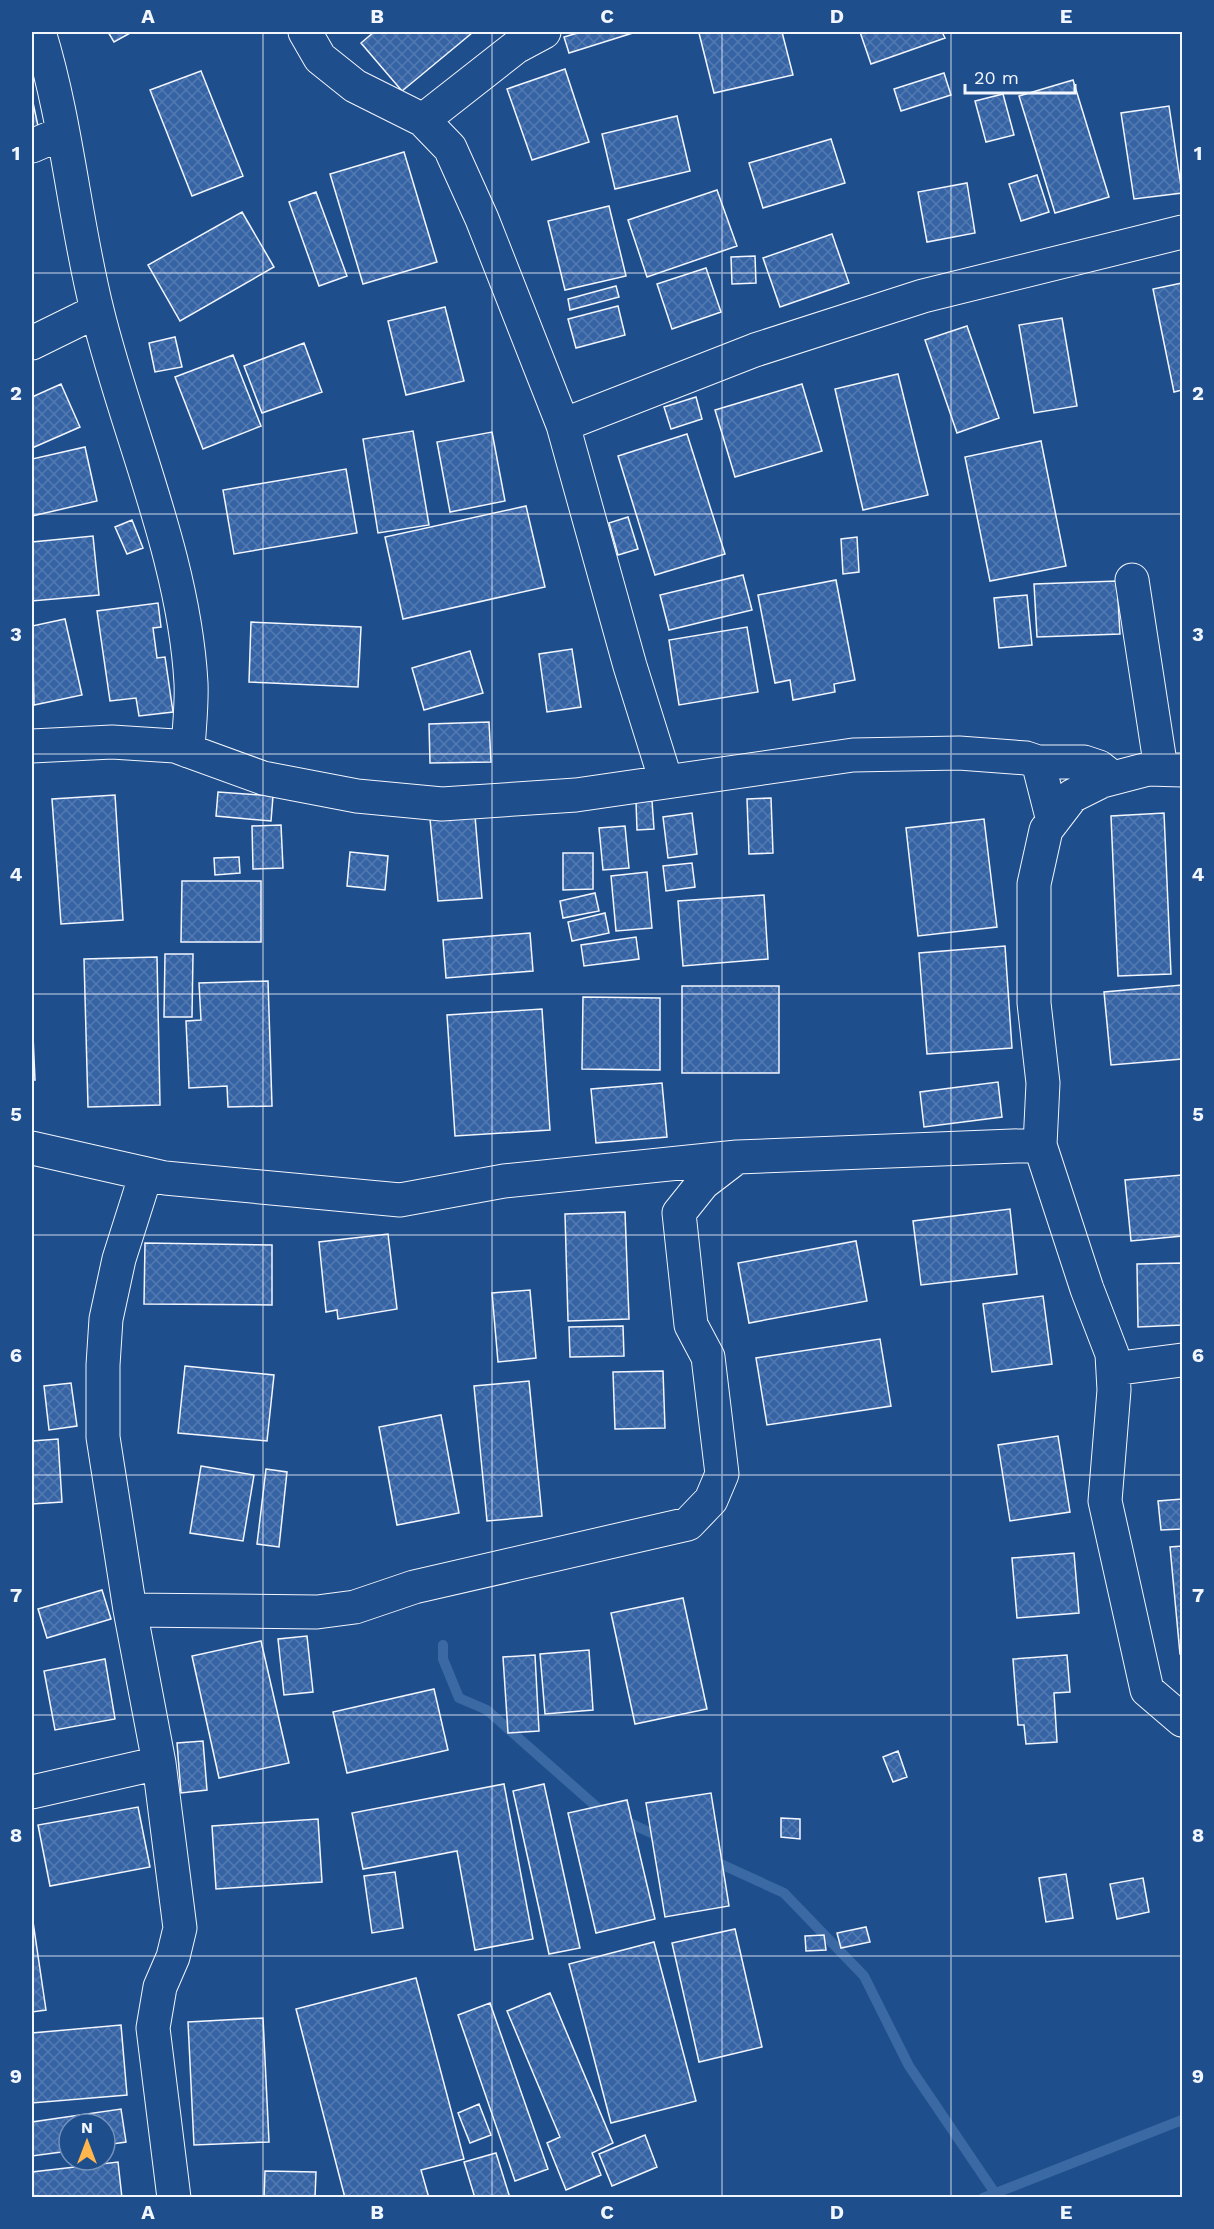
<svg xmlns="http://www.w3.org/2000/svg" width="1214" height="2229" viewBox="0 0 1214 2229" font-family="'Work Sans',sans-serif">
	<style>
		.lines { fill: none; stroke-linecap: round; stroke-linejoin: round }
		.stream { stroke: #3b69a3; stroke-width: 10 }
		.building { fill: url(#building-cross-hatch); stroke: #f2f6ff; stroke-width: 1.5 }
		.street-casing { stroke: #f2f6ff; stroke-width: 35 }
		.street { stroke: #1f4e8c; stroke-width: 33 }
		.grid { fill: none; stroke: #f2f6ff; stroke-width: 1.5; stroke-opacity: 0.55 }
		.neatline { fill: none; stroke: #f2f6ff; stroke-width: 2 }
		.grid-label { font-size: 20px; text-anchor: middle; font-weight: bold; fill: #f2f6ff }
	</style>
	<defs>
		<pattern id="building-cross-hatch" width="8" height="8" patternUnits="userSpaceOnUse" patternTransform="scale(1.5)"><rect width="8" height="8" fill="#3563a3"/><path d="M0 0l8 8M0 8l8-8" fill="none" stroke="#537ab1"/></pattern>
	</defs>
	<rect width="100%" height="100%" fill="#1f4e8c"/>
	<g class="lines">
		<!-- stream -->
		<path class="stream" d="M443 1645V1659L459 1698 487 1710 599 1809 607 1813
			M621 1819 662 1838
			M712 1860 784 1893 864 1976 909 2066 995 2193
			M983 2198 1182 2120"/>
	</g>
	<!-- building -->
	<path class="building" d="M108 32H132L114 42Z
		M374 32H471L472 33 402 91 361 43Z
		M581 32H636L569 53 564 37Z
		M706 32H782L793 75 714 93 699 33Z
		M860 32H942L945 38 871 64Z
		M565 69 589 142 532 160 507 89Z
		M201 71 243 176 192 196 150 90Z
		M944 73 951 95 901 111 894 89Z
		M1073 80 1109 197 1055 213 1019 96Z
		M1003 94 1014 135 986 142 975 101Z
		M32 98 38 126 32 128Z
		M1169 106 1182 193 1134 199 1121 113Z
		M677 116 690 171 615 189 602 134Z
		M831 139 845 183 763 208 749 163Z
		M404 152 437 262 363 284 330 174Z
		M1037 175 1049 212 1021 221 1009 184Z
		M967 183 975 233 927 242 918 192Z
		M717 190 737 246 647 277 628 220Z
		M316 192 347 276 319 286 289 202Z
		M609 206 626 276 565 290 548 221Z
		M242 212 274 267 180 321 148 265Z
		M832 234 849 283 780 307 763 258Z
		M755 256 756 283 732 284 731 257Z
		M706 268 721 312 672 329 657 284Z
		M1182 283V390L1174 392 1153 289Z
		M616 286 619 297 570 310 568 299Z
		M618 306 625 335 576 348 568 319Z
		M445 307 464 381 406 395 388 321Z
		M1062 318 1077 406 1034 413 1019 325Z
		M967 326 999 418 957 433 925 340Z
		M175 337 182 367 155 372 149 343Z
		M304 343 322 392 262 413 244 366Z
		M233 355 261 426 203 449 175 377Z
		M898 374 928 495 863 510 835 389Z
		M61 384 80 427 32 448V397Z
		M802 384 822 451 735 477 715 410Z
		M696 397 702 419 671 429 664 407Z
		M413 431 429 525 378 533 363 439Z
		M492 432 505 501 450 512 437 442Z
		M687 434 725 554 655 575 618 456Z
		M1041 441 1066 566 990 581 965 457Z
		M85 447 97 501 32 516V459Z
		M346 469 357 533 234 554 223 490Z
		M526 506 545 587 403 619 385 537Z
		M628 517 638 549 618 555 609 523Z
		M132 520 143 548 127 554 115 527Z
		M93 536 99 595 32 601V542Z
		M857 537 859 572 843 574 841 539Z
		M743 575 752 610 669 630 660 595Z
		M836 580 855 680 834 684 835 692 793 700 790 680 775 683 758 595Z
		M1117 581 1120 634 1037 637 1034 584Z
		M1027 595 1032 645 999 648 994 598Z
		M158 603 161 627 153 628 157 658 165 657 173 712 139 716 136 698 110 701 97 611Z
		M65 619 82 695 34 705 32 626Z
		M251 622 361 627 358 687 249 682Z
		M747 627 758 692 679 705 669 640Z
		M572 649 581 707 547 712 539 654Z
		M470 651 483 693 424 710 412 668Z
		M489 722 491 762 430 763 429 724Z
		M218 792 273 796 271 821 216 816Z
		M115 795 123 920 61 924 52 799Z
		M771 798 773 853 749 854 747 799Z
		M636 801H652L654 829 637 830Z
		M692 813 697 854 668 858 663 817Z
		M1164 813 1171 974 1118 976 1111 816Z
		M475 816 482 898 438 901 430 819Z
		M984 819 997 927 918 936 906 828Z
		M281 825 283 868 253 869 252 826Z
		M625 826 629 868 603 870 599 828Z
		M350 852 388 856 385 890 347 886Z
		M563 853H593V889L563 890Z
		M239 857 240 873 215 875 214 858Z
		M692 863 695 887 666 891 663 866Z
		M647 872 652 928 616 931 611 876Z
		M182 881H261V942H181Z
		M595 893 599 911 563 918 560 901Z
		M764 895 768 959 683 966 678 901Z
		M605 913 609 933 572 941 568 922Z
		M530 933 533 971 446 978 443 940Z
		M636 937 639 959 584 966 581 945Z
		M1005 946 1012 1048 927 1054 919 953Z
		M165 954H193L192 1017H164Z
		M157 957 160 1105 88 1107 84 959Z
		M268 981 272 1106 228 1107 227 1086 189 1088 186 1021 201 1020 199 983Z
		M1182 985V1059L1111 1065 1104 992Z
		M682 986H779V1073H682Z
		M583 997 660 998V1070L582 1069Z
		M542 1009 550 1130 455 1136 447 1015Z
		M32 1014 35 1080H32Z
		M998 1082 1002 1117 924 1127 920 1092Z
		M662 1083 667 1137 596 1143 591 1089Z
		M1182 1175V1236L1131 1241 1125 1180Z
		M1010 1209 1017 1274 921 1285 913 1221Z
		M625 1212 629 1319 568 1321 565 1214Z
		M388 1234 397 1309 338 1319 337 1310 326 1312 319 1242Z
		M856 1241 867 1301 749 1323 738 1263Z
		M145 1243 272 1245V1305L144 1304Z
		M1182 1263V1325L1138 1327 1137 1264Z
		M530 1290 536 1358 498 1362 492 1293Z
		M1043 1296 1052 1364 992 1372 983 1304Z
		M623 1326 624 1356 570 1357 569 1327Z
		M880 1339 891 1406 767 1425 756 1358Z
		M185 1366 274 1375 267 1441 178 1433Z
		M663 1371 665 1428 615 1429 613 1372Z
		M529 1381 542 1516 487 1521 474 1386Z
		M71 1383 77 1426 49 1430 44 1386Z
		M441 1415 459 1513 397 1525 379 1427Z
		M1058 1436 1070 1512 1010 1521 998 1445Z
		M58 1439 62 1502 32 1504V1441Z
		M201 1466 254 1475 243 1541 190 1533Z
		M266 1469 287 1472 279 1547 257 1544Z
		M1182 1499V1529L1161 1530 1158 1501Z
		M1182 1546V1654H1180L1170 1547Z
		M1074 1553 1079 1613 1017 1618 1012 1558Z
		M102 1590 111 1619 47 1638 38 1609Z
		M683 1598 707 1709 635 1724 611 1613Z
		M307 1636 313 1692 284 1695 278 1639Z
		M261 1641 289 1763 219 1778 192 1656Z
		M589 1650 593 1710 545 1714 540 1654Z
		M535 1655 539 1731 508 1733 503 1657Z
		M1067 1655 1070 1692 1054 1693 1057 1742 1026 1744 1024 1725H1018L1013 1659Z
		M105 1659 115 1719 55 1730 44 1671Z
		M434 1689 448 1750 347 1773 333 1712Z
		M203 1741 207 1790 181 1793 177 1743Z
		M898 1751 907 1777 893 1782 883 1757Z
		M504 1784 533 1939 475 1950 457 1851 363 1869 352 1813Z
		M544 1784 580 1948 549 1954 513 1791Z
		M711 1793 729 1906 665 1917 646 1803Z
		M627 1800 655 1919 596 1933 568 1813Z
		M138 1807 150 1867 50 1886 38 1825Z
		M781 1818 800 1819V1839L781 1837Z
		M318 1819 322 1882 216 1889 212 1826Z
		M395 1872 403 1928 372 1933 364 1876Z
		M1066 1874 1073 1918 1046 1922 1039 1878Z
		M1143 1878 1149 1912 1117 1919 1110 1884Z
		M32 1915 46 2010 32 2012Z
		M866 1927 870 1942 841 1948 837 1933Z
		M735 1929 762 2047 699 2062 672 1943Z
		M824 1935 826 1950 806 1951 805 1936Z
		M654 1942 696 2101 611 2123 569 1964Z
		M416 1978 464 2159 421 2170 429 2198H345L296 2009Z
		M550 1993 613 2143 592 2153 601 2175 566 2190 547 2143 560 2137 507 2011Z
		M490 2003 548 2169 515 2181 458 2015Z
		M263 2018 269 2142 194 2145 188 2022Z
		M121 2025 127 2095 32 2103V2033Z
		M479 2104 491 2135 470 2143 458 2113Z
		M121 2109 126 2142 105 2145V2124H69V2151L32 2156V2122Z
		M645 2135 657 2167 612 2186 599 2154Z
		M496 2153 510 2198H475L464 2162Z
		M118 2162 122 2198H32V2172Z
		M265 2171 316 2172 315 2198H264Z"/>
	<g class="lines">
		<!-- street casing -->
		<g class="street-casing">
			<path id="street" d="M39 32C67 122 74 218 97 310 127 433 184 556 191 683 192 705 189 728 188 751
				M305 32 320 58 355 86 423 120 450 148 482 219 563 425 630 666 666 781
				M423 120 516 47 544 32
				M32 146 62 133
				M32 343 97 311
				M563 425 755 350 923 296 1182 232
				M1132 580 1161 769
				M32 746 112 742 175 746 263 778 357 796 442 804 576 795 853 755 959 753 1026 758 1038 762H1084L1099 767 1113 778
				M1038 762 1053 821
				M1182 770 1148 769 1102 781 1072 796 1046 830 1034 884V1003L1043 1083 1040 1145 1087 1289 1112 1354 1114 1390 1105 1501 1147 1690 1182 1720
				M32 1148 165 1178 400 1200 504 1181 737 1157 1040 1145
				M146 1174 119 1259 106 1319 103 1365V1437L130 1610 159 1763 180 1928 173 1957 160 1987 153 2028 174 2198
				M1113 1369 1182 1360
				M130 1610 317 1612 355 1607 414 1587 688 1524 711 1500 722 1474 708 1357 691 1325 679 1213 703 1183 737 1157
				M32 1792 159 1763"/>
		</g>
		<!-- street -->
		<use href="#street" class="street"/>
	</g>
	<!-- grid -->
	<path class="grid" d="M263 32V2198M492 32V2198M722 32V2198M951 32V2198M32 273H1182M32 514H1182M32 754H1182M32 994H1182M32 1235H1182M32 1475H1182M32 1715H1182M32 1956H1182"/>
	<!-- border -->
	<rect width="1214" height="2229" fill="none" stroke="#1f4e8c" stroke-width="66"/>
	<!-- north arrow -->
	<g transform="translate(87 2142)"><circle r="28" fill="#1f4e8c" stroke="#7391ba" stroke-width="1.5"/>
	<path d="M0-4.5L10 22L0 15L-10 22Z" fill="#ffb74d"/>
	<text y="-9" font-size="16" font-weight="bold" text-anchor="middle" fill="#f2f6ff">N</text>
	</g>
	<!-- scale -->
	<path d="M965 84v9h110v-9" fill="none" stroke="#f2f6ff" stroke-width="3"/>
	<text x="974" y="84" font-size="18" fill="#f2f6ff" stroke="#1f4e8c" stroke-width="4.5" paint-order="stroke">20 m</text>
	<rect x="33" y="33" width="1148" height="2163" class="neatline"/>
	<g class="grid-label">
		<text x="148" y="23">A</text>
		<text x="377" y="23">B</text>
		<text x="607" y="23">C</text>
		<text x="837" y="23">D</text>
		<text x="1066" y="23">E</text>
		<text x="16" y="160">1</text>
		<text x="1198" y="160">1</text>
		<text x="16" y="400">2</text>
		<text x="1198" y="400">2</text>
		<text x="16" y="641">3</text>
		<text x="1198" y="641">3</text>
		<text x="16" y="881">4</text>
		<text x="1198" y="881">4</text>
		<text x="16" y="1121">5</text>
		<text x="1198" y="1121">5</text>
		<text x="16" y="1362">6</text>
		<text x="1198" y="1362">6</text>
		<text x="16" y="1602">7</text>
		<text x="1198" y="1602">7</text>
		<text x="16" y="1842">8</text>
		<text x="1198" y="1842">8</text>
		<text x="16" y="2083">9</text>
		<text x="1198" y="2083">9</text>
		<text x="148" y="2219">A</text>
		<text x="377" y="2219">B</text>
		<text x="607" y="2219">C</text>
		<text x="837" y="2219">D</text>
		<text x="1066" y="2219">E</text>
	</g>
</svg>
